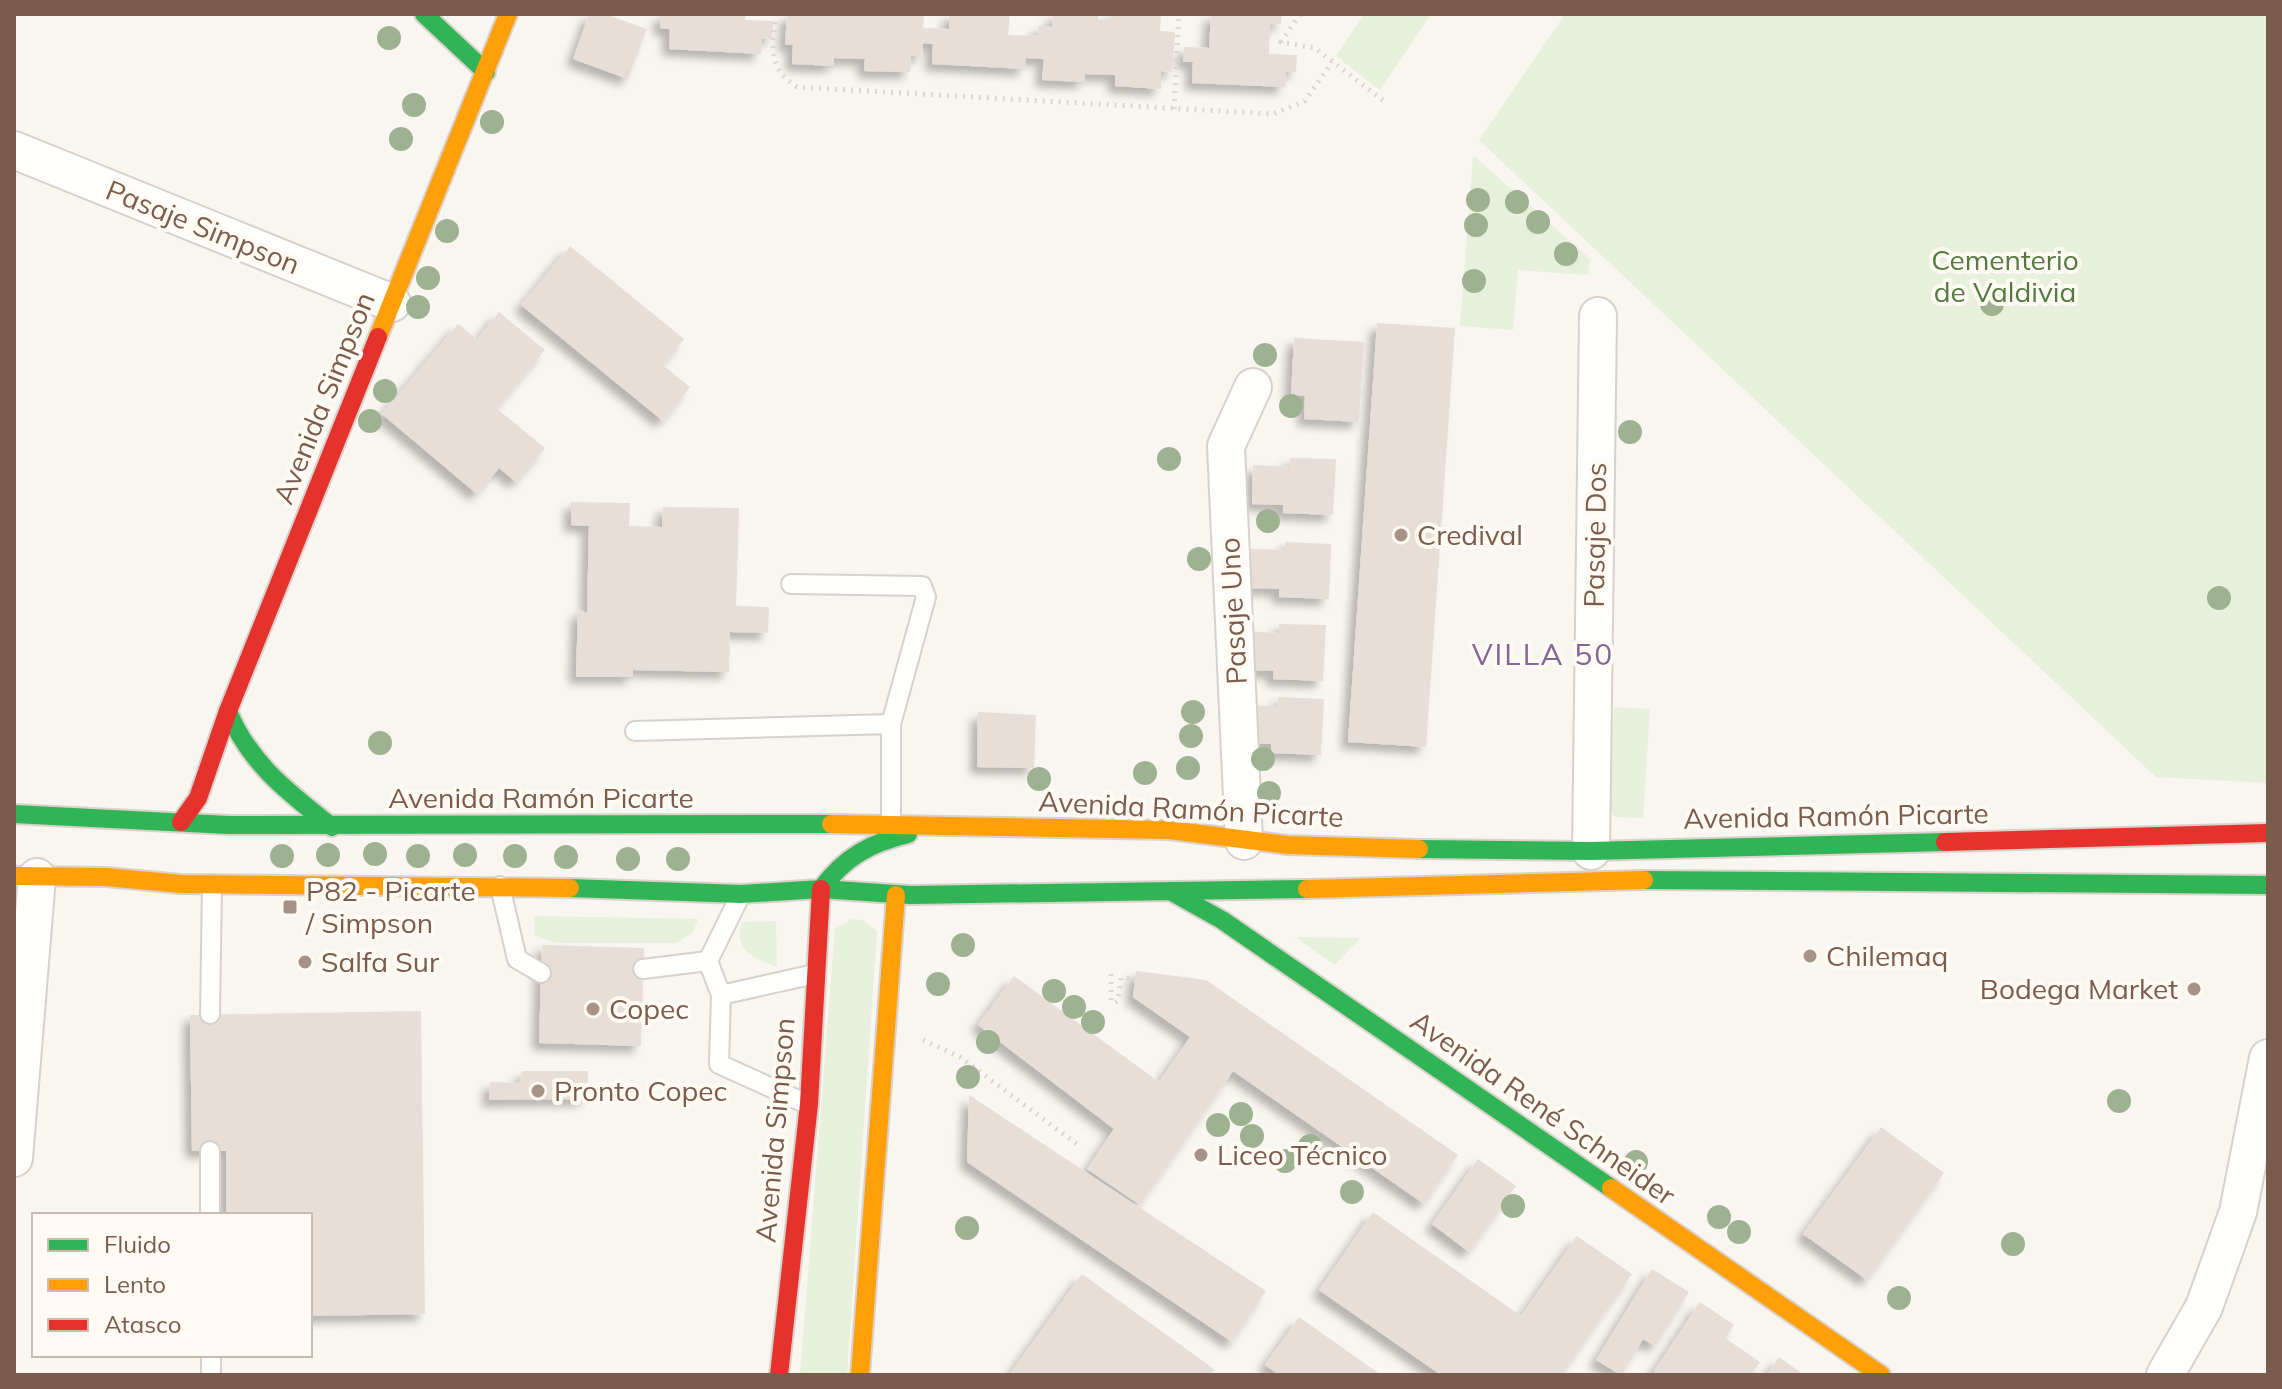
<svg xmlns="http://www.w3.org/2000/svg" width="2282" height="1389" viewBox="0 0 2282 1389" font-family="Mulish,sans-serif">
	<style>
		.green { fill: #e7f0db }
		.building { fill: #e6ded7; filter: url(#shadow) }
		.lines { fill: none; stroke-linecap: round; stroke-linejoin: round }
		.lane-casing { stroke: #d7d1cb; stroke-width: 22 }
		.street-casing { stroke: #d7d1cb; stroke-width: 40 }
		.fast-casing { stroke: #d9d2cb; stroke-width: 22 }
		.slow-casing { stroke: #d9d2cb; stroke-width: 22 }
		.jam-casing { stroke: #d9d2cb; stroke-width: 22 }
		.path { stroke: #dcd5d0; stroke-width: 5; stroke-dasharray: 2 6; stroke-linecap: butt }
		.lane { stroke: #fefefd; stroke-width: 18 }
		.street { stroke: #fefefd; stroke-width: 36 }
		.fast { stroke: #30b455; stroke-width: 18 }
		.slow { stroke: #ff9f0a; stroke-width: 18 }
		.jam { stroke: #e5322d; stroke-width: 18 }
		.tree { fill: #9eb190 }
		.poi-dot { fill: #a69286; stroke: #fffaf3; stroke-width: 3 }
		.labels { text-anchor: middle; stroke-width: 8; stroke-linejoin: round; paint-order: stroke }
		.street-label { font-size: 28px; fill: #7a5c4d; stroke: #fffaf3 }
		.park-label { font-size: 28px; fill: #537a41; stroke: #fffaf3 }
		.poi-label { font-size: 28px; fill: #7a5c4d; stroke: #fffaf3; text-anchor: start }
		.neighbourhood-label { font-size: 30px; letter-spacing: 2px; fill: #846695; stroke: #fffaf3 }
	</style>
	<defs>
		<filter id="shadow"><feDropShadow dx="-7" dy="7" stdDeviation="4" flood-color="#0004"/></filter>
	</defs>
	<rect width="100%" height="100%" fill="#f9f5f0"/>
	<!-- green -->
	<path class="green" d="M1364 14H1431L1380 90 1336 56Z
		M1565 14H2268V783L2156 777 1479 140Z
		M1473 155 1590 259 1588 275 1518 270 1513 330 1460 326Z
		M1614 707 1650 709 1643 818 1615 817 1609 809Z
		M535 916H536L698 919 693 932 677 943H555L534 935Z
		M852 919 862 920 877 931 847 1375H800L835 929Z
		M776 921 777 967C753 958 733 951 742 922Z
		M1295 937 1360 938 1335 965Z"/>
	<!-- building -->
	<path class="building" d="M589 14H605L647 29 628 79 573 59Z
		M660 14H746L745 20 773 21 772 39 762 38 761 54 669 49 670 29 660 28Z
		M787 14H909L924 16 923 28 949 29V14H1010L1008 35 1038 36V26L1052 27 1053 14H1098V20H1110L1111 14H1161L1160 31 1175 32 1172 72 1161 71V89L1115 86V75L1085 74 1084 82 1042 80 1044 59 1026 58 1025 69 932 64 933 44 923 43 922 56 911 55 910 72 864 71 865 59 834 58V66L792 64 793 45H785Z
		M1211 14H1282L1281 24H1270L1269 54 1297 55 1296 72H1286L1285 87 1192 83 1193 62H1183L1184 47 1209 48Z
		M570 246 684 339 663 365 690 387 663 421 521 305Z
		M499 312 545 350 496 408 545 448 516 482 499 468 477 494 382 414 458 324 477 339Z
		M1377 323 1455 328 1426 747 1348 742Z
		M1294 338 1364 342 1359 422 1304 419 1305 396 1291 395Z
		M1290 458 1336 459 1333 515 1283 513V505L1252 504 1253 465 1289 467Z
		M571 502 630 503 629 526 662 527 663 507 739 508 736 606 769 607 768 633 730 632 729 672 633 670V677H576L578 609 587 613 589 526 571 525Z
		M1285 542 1331 544 1329 599 1279 597V589L1247 588 1249 549 1285 550Z
		M1279 624 1326 625 1323 681 1273 679V671L1242 670 1244 631 1279 633Z
		M1278 697 1324 699 1321 755 1271 753V744L1240 743 1242 705 1278 706Z
		M978 712 1036 715 1034 768 977 767Z
		M542 945 644 948 641 1046 539 1043Z
		M1136 971 1206 980 1458 1155 1424 1204 1233 1071 1140 1205 1087 1169 1114 1129 978 1025 1014 976 1159 1082 1190 1037 1133 997Z
		M421 1011 425 1314 310 1316V1215H226V1151H192L190 1015Z
		M523 1071H588L587 1099 489 1100 490 1082 519 1083Z
		M969 1095 1266 1291 1232 1342 967 1162Z
		M1881 1127 1944 1173 1867 1280 1803 1234Z
		M1478 1159 1516 1186 1469 1252 1432 1224Z
		M1373 1212 1521 1316 1577 1236 1632 1274 1561 1375H1441L1319 1290Z
		M1652 1269 1689 1292 1655 1346 1643 1339 1621 1375 1596 1360Z
		M1082 1274 1214 1369 1210 1375H1009Z
		M1700 1302 1734 1325 1725 1338 1760 1362 1751 1375H1659L1654 1371Z
		M1299 1317 1381 1375H1279L1265 1365Z
		M1779 1357 1804 1375H1767Z"/>
	<g class="lines">
		<!-- lane casing -->
		<g class="lane-casing">
			<path id="lane" d="M791 584 922 586 926 597 891 724V824
				M635 731 891 724
				M500 886 517 959 541 973
				M643 969 708 961
				M721 995 708 961 740 896
				M210 1014 212 885
				M807 1104 719 1064 721 995 815 974
				M210 1151V1215
				M211 1355V1375"/>
		</g>
		<!-- street casing -->
		<g class="street-casing">
			<path id="street" d="M14 150 392 303
				M1244 841 1226 446 1253 387
				M1591 851 1598 316
				M14 1158 37 877
				M2165 1375 2204 1307 2238 1212 2268 1058"/>
		</g>
		<!-- fast casing -->
		<g class="fast-casing">
			<path id="fast" d="M424 14 486 72
				M228 711C249 763 289 793 332 827
				M14 814 228 825 831 824
				M1419 849 1591 851 1945 842
				M1644 880 2268 885
				M570 888 741 894 821 889 910 895 1307 889
				M821 889C845 857 870 843 908 834
				M1170 891 1222 920 1611 1188"/>
		</g>
		<!-- slow casing -->
		<g class="slow-casing">
			<path id="slow" d="M378 337 508 14
				M831 824 1169 830 1288 845 1419 849
				M14 876 106 877 181 884 570 888
				M1307 889 1644 880
				M1611 1188 1881 1375
				M860 1375 896 895"/>
		</g>
		<!-- jam casing -->
		<g class="jam-casing">
			<path id="jam" d="M181 822 198 798 228 711 378 337
				M1945 842 2268 833
				M779 1375 809 1104 821 889"/>
		</g>
		<!-- path -->
		<path class="path" d="M775 14C774 48 766 67 797 87L1273 114 1305 101 1332 62
			M1300 14 1281 42 1315 48 1385 102
			M1174 109 1179 14
			M1111 974V1001L1115 1003 1118 1001 1121 978 1135 979
			M923 1040 960 1057 1077 1144"/>
		<!-- lane -->
		<use href="#lane" class="lane"/>
		<!-- street -->
		<use href="#street" class="street"/>
		<!-- fast -->
		<use href="#fast" class="fast"/>
		<!-- slow -->
		<use href="#slow" class="slow"/>
		<!-- jam -->
		<use href="#jam" class="jam"/>
	</g>
	<!-- trees -->
	<g class="tree">
		<circle cx="389" cy="38" r="12"/>
		<circle cx="414" cy="105" r="12"/>
		<circle cx="492" cy="122" r="12"/>
		<circle cx="401" cy="139" r="12"/>
		<circle cx="1478" cy="200" r="12"/>
		<circle cx="1517" cy="202" r="12"/>
		<circle cx="1538" cy="222" r="12"/>
		<circle cx="1476" cy="225" r="12"/>
		<circle cx="447" cy="231" r="12"/>
		<circle cx="1566" cy="254" r="12"/>
		<circle cx="428" cy="278" r="12"/>
		<circle cx="1474" cy="281" r="12"/>
		<circle cx="1992" cy="304" r="12"/>
		<circle cx="418" cy="307" r="12"/>
		<circle cx="1265" cy="355" r="12"/>
		<circle cx="385" cy="391" r="12"/>
		<circle cx="1291" cy="406" r="12"/>
		<circle cx="370" cy="421" r="12"/>
		<circle cx="1630" cy="432" r="12"/>
		<circle cx="1169" cy="459" r="12"/>
		<circle cx="1268" cy="521" r="12"/>
		<circle cx="1199" cy="559" r="12"/>
		<circle cx="2219" cy="598" r="12"/>
		<circle cx="1193" cy="712" r="12"/>
		<circle cx="1191" cy="736" r="12"/>
		<circle cx="380" cy="743" r="12"/>
		<circle cx="1263" cy="759" r="12"/>
		<circle cx="1188" cy="768" r="12"/>
		<circle cx="1145" cy="773" r="12"/>
		<circle cx="1039" cy="779" r="12"/>
		<circle cx="1269" cy="793" r="12"/>
		<circle cx="375" cy="854" r="12"/>
		<circle cx="328" cy="855" r="12"/>
		<circle cx="465" cy="855" r="12"/>
		<circle cx="282" cy="856" r="12"/>
		<circle cx="418" cy="856" r="12"/>
		<circle cx="515" cy="856" r="12"/>
		<circle cx="566" cy="857" r="12"/>
		<circle cx="628" cy="859" r="12"/>
		<circle cx="678" cy="859" r="12"/>
		<circle cx="963" cy="945" r="12"/>
		<circle cx="938" cy="984" r="12"/>
		<circle cx="1054" cy="991" r="12"/>
		<circle cx="1074" cy="1007" r="12"/>
		<circle cx="1093" cy="1022" r="12"/>
		<circle cx="988" cy="1042" r="12"/>
		<circle cx="968" cy="1077" r="12"/>
		<circle cx="2119" cy="1101" r="12"/>
		<circle cx="1241" cy="1114" r="12"/>
		<circle cx="1218" cy="1125" r="12"/>
		<circle cx="1252" cy="1136" r="12"/>
		<circle cx="1310" cy="1146" r="12"/>
		<circle cx="1285" cy="1161" r="12"/>
		<circle cx="1636" cy="1162" r="12"/>
		<circle cx="1352" cy="1192" r="12"/>
		<circle cx="1513" cy="1206" r="12"/>
		<circle cx="1719" cy="1217" r="12"/>
		<circle cx="967" cy="1228" r="12"/>
		<circle cx="1739" cy="1232" r="12"/>
		<circle cx="2013" cy="1244" r="12"/>
		<circle cx="1899" cy="1298" r="12"/>
	</g>
	<!-- markers -->
	<g class="poi-dot">
		<circle cx="1401" cy="535" r="8"/>
		<rect x="282" y="899" width="16" height="16" rx="4"/>
		<circle cx="1810" cy="956" r="8"/>
		<circle cx="305" cy="962" r="8"/>
		<circle cx="2194" cy="989" r="8"/>
		<circle cx="593" cy="1009" r="8"/>
		<circle cx="538" cy="1091" r="8"/>
		<circle cx="1201" cy="1155" r="8"/>
	</g>
	<g class="labels">
		<!-- street labels -->
		<g class="street-label">
			<text transform="translate(203 227) rotate(22)" y="10">Pasaje Simpson</text>
			<text transform="translate(324 398) rotate(-68)" y="10">Avenida Simpson</text>
			<text transform="translate(1595 535) rotate(-89)" y="10">Pasaje Dos</text>
			<text transform="translate(1233 611) rotate(-93)" y="10">Pasaje Uno</text>
			<text x="541" y="808">Avenida Ramón Picarte</text>
			<text transform="translate(1191 809) rotate(3)" y="10">Avenida Ramón Picarte</text>
			<text transform="translate(1836 816) rotate(-1)" y="10">Avenida Ramón Picarte</text>
			<text transform="translate(1543 1108) rotate(35)" y="10">Avenida René Schneider</text>
			<text transform="translate(775 1130) rotate(-85)" y="10">Avenida Simpson</text>
		</g>
		<!-- park labels -->
		<g class="park-label">
			<text x="2005" y="270">Cementerio<tspan x="2005" dy="32">de Valdivia</tspan></text>
		</g>
		<!-- poi labels -->
		<g class="poi-label">
			<text x="1417" y="545">Credival</text>
			<text x="306" y="901">P82 - Picarte<tspan x="306" dy="32">/ Simpson</tspan></text>
			<text x="1826" y="966">Chilemaq</text>
			<text x="321" y="972">Salfa Sur</text>
			<text x="2178" y="999" text-anchor="end">Bodega Market</text>
			<text x="609" y="1019">Copec</text>
			<text x="554" y="1101">Pronto Copec</text>
			<text x="1217" y="1165">Liceo Técnico</text>
		</g>
		<!-- neighbourhood labels -->
		<g class="neighbourhood-label">
			<text x="1543" y="665">VILLA 50</text>
		</g>
	</g>
	<!-- border -->
	<rect width="2282" height="1389" fill="none" stroke="#7a5c4d" stroke-width="32"/>
	<!-- legend -->
	<rect x="32" y="1213" width="280" height="144" fill="#fffaf3" stroke="#cabbb1" stroke-width="2"/>
	<rect x="48" y="1239" width="40" height="12" fill="#30b455" stroke="#cabbb1" stroke-width="2"/>
	<text x="104" y="1253" font-size="24" fill="#7a5c4d">Fluido</text>
	<rect x="48" y="1279" width="40" height="12" fill="#ff9f0a" stroke="#cabbb1" stroke-width="2"/>
	<text x="104" y="1293" font-size="24" fill="#7a5c4d">Lento</text>
	<rect x="48" y="1319" width="40" height="12" fill="#e5322d" stroke="#cabbb1" stroke-width="2"/>
	<text x="104" y="1333" font-size="24" fill="#7a5c4d">Atasco</text>
</svg>
